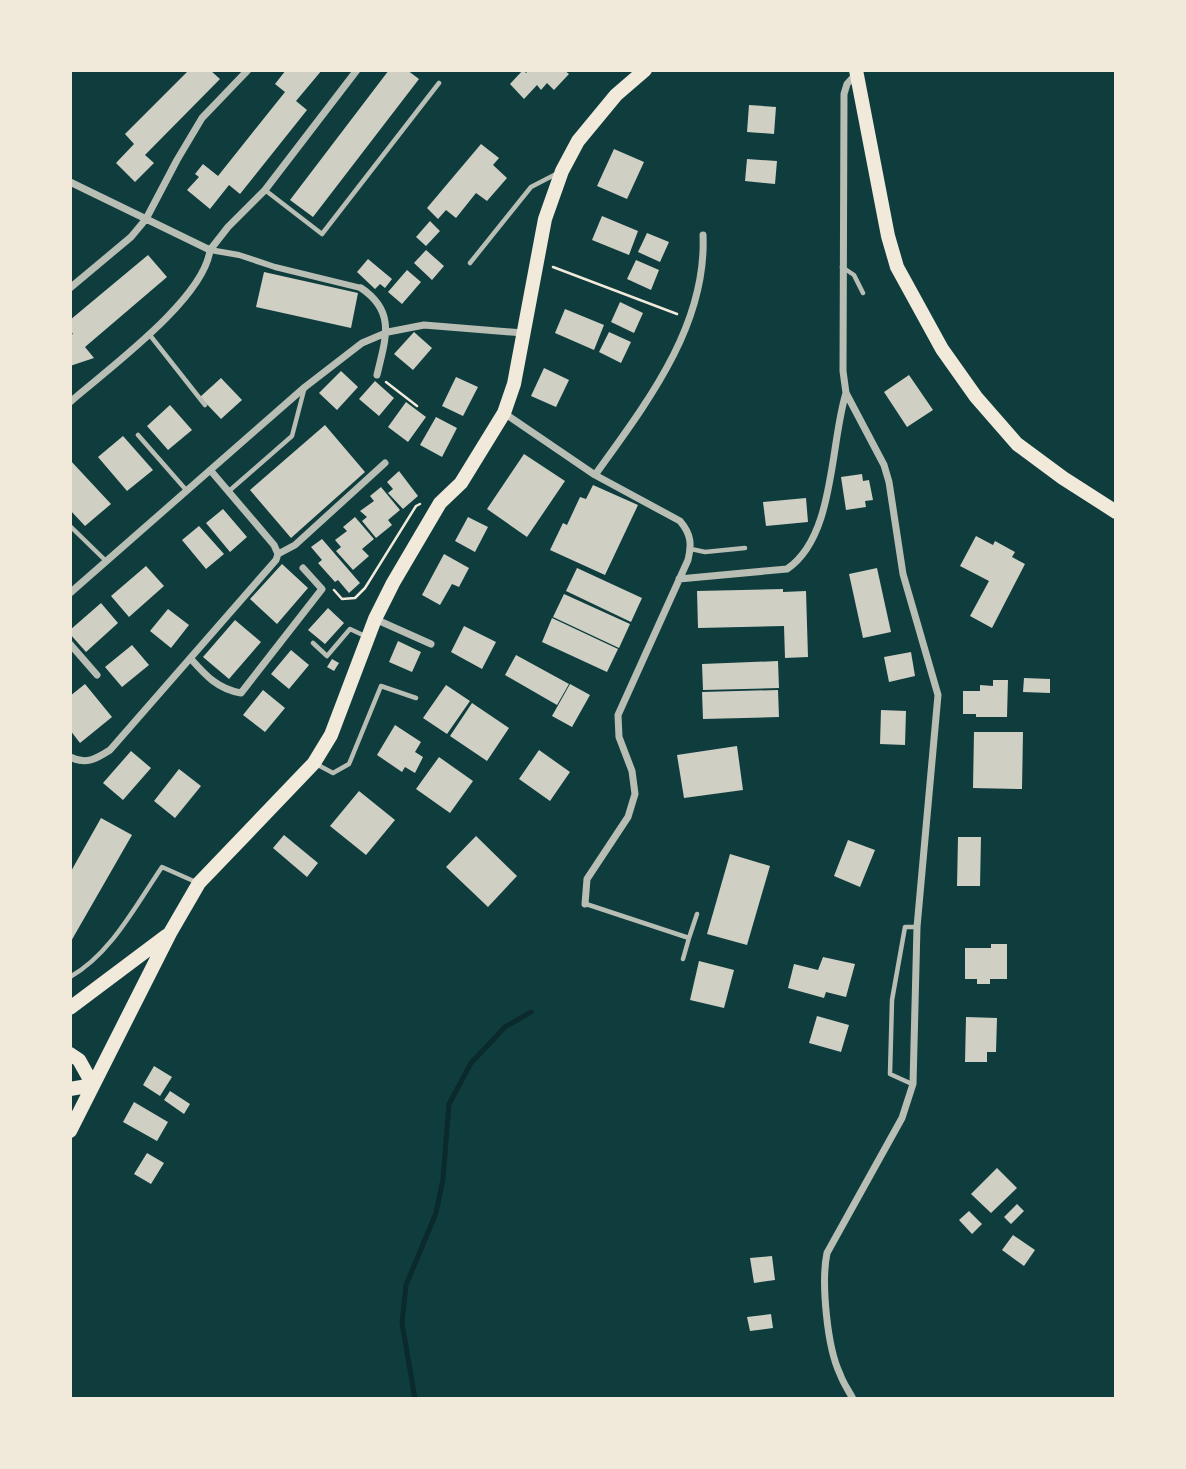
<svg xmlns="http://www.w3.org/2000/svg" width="1186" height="1469" viewBox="0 0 1186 1469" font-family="'Open Sans',sans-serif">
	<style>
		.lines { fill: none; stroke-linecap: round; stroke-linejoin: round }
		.stream { stroke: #0a2a2b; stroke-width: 5 }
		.building { fill: #cfcfc3 }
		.path { stroke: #f1e9da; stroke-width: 2.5 }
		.service { stroke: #b8beb3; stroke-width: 4.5 }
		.pedestrian { stroke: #b8beb3; stroke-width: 6 }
		.minor { stroke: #b8beb3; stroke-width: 7 }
		.secondary { stroke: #f1e9da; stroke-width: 14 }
	</style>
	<rect width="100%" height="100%" fill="#0f3d3e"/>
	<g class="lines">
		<!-- stream -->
		<path class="stream" d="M415 1399 402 1323 406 1285 436 1213 443 1179 449 1104 471 1063 505 1027 531 1012"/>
	</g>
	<!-- building -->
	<path class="building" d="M189 70H210L220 79 145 155 154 163 135 182 116 163 134 144 125 134Z
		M286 70H322L296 101 307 110 240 194 229 185 210 209 187 190 199 177 195 174 203 164 218 176 285 92 275 84Z
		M389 70H407L419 79 313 217 290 200Z
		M523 70 526 73 529 70H564L569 74 554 90 547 83 541 90 537 85 524 99 510 84Z
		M749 105 776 107 774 134 747 132Z
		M481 144 499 158 493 165 507 178 487 201 476 193 456 218 446 210 438 219 427 208Z
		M614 149 644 162 627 199 597 186Z
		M747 159 777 161 775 184 745 181Z
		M602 216 638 231 629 255 592 240Z
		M430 221 440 231 426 246 416 237Z
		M647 233 669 242 660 262 638 252Z
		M426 250 444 266 432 280 414 263Z
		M148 255 167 277 85 347 94 358 70 366V335L73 334 70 330V320Z
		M368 259 392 279 385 288 380 284 375 289 357 272Z
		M636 260 659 270 651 290 627 279Z
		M407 270 421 282 402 304 388 292Z
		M264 272 358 293 351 328 256 307Z
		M620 302 643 313 634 333 611 322Z
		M565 309 604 325 594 350 555 333Z
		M414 332 432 348 413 370 394 354Z
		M609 332 631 342 621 363 599 352Z
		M544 368 569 380 556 407 531 396Z
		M341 371 358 387 337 410 319 393Z
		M909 375 933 410 907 427 884 392Z
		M456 377 478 387 463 416 442 406Z
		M221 378 242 400 221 419 200 397Z
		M375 381 394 398 379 416 359 399Z
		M406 402 426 417 408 442 388 427Z
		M170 405 192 430 168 450 147 426Z
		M436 417 457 428 442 457 420 445Z
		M325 425 365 472 291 538 250 490Z
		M123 436 153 470 127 491 98 457Z
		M524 454 565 481 527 537 487 509Z
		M70 460 111 504 85 526 70 510Z
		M399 471 418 496 403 509 388 493 393 489 387 482Z
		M862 474 863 481 869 480 873 500 865 501 866 507 846 510 841 477Z
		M593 485 638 505 605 575 550 550 563 523 567 525 580 497 586 499Z
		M381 487 400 510 388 520 392 525 376 538 362 521 367 517 360 511 374 501 370 496Z
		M806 498 808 522 766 526 763 502Z
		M223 509 247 537 230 552 206 523Z
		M355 517 374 539 362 549 369 556 353 570 336 551 341 547 335 540 347 531 343 527Z
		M468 517 488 527 475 552 455 541Z
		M199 526 224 554 206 569 182 540Z
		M976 536 993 545 995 541 1015 552 1012 557 1025 564 992 628 970 616 989 581 960 566Z
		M322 539 360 583 349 593 338 580 335 582 318 563 322 560 311 547Z
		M444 554 469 568 459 587 452 584 440 605 422 595Z
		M282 564 308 588 277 624 250 599Z
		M146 566 164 586 129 617 111 596Z
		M577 568 642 598 631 622 566 591Z
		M877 568 891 632 863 638 849 574Z
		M783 589V592L806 591 808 657 785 658 784 626 698 628 697 591Z
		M564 594 630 624 619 648 553 617Z
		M101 603 118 623 86 652 70 634V630Z
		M328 608 344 623 325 644 308 630Z
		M168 609 189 625 171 648 150 631Z
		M552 618 618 649 607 672 542 642Z
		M235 620 261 642 229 679 203 657Z
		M464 626 496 642 482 669 451 652Z
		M398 641 421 652 412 672 389 662Z
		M132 645 149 665 122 687 105 667Z
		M291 650 309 665 289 689 271 674Z
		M911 652 915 676 889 682 884 657Z
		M516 655 569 684 557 705 505 675Z
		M332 659 339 663 334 671 327 667Z
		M778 661 779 688 703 690 702 664Z
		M1024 678 1050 679V693L1023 692Z
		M993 680H1008L1007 717H976V714H963V691H980V685L993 686Z
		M85 684 112 717 80 743 70 730V696Z
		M570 684 590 695 572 727 552 716Z
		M446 685 470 701 447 734 423 718Z
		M263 690 285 708 265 732 243 715Z
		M778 690 779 717 703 719 702 692Z
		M472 703 509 728 487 761 450 736Z
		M881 710 906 711 905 745 880 744Z
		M395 725 421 742 415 752 423 757 415 773 405 767 402 772 377 755Z
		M974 732H1023L1022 789 973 788Z
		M737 746 743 790 684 798 677 755Z
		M539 750 570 772 550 801 519 779Z
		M131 751 151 768 123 800 103 783Z
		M439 757 473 781 450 813 416 789Z
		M179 769 201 786 175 818 154 801Z
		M359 791 395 820 366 855 330 826Z
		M101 818 132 835 70 943V873Z
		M284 835 318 863 307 877 273 848Z
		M476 836 517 876 488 907 446 867Z
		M958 837H981L980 886H957Z
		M848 840 875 850 860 887 834 876Z
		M730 854 770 866 747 945 707 934Z
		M991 944H1007V979H990V984H977V979H965V948H991Z
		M823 957 855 964 846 997 826 992 824 998 788 988 794 964 818 970Z
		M699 961 734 970 724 1008 690 1000Z
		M817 1016 849 1025 841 1052 809 1043Z
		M966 1017 997 1018 996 1052H987V1062H965Z
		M154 1066 172 1077 160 1096 143 1085Z
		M170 1091 190 1104 184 1114 164 1100Z
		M134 1102 168 1122 157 1141 123 1122Z
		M147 1153 164 1163 151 1184 134 1174Z
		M997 1168 1017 1188 991 1213 971 1194Z
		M1017 1204 1024 1211 1011 1224 1004 1217Z
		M969 1211 982 1224 972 1234 959 1220Z
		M1013 1235 1035 1250 1024 1266 1002 1250Z
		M772 1256 775 1280 754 1283 750 1258Z
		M771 1314 773 1328 750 1331 747 1317Z"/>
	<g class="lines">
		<!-- path -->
		<path class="path" d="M553 267 677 314
			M386 382 417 406
			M334 590 342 599 355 598 365 588 416 506 420 504"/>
		<!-- service -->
		<path class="service" d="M265 190 322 234 439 83
			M470 263 531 187 558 173
			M842 267 854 275 863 293
			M149 334 205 405
			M138 435 187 491
			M229 491 292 436 304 390
			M70 526 106 561
			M691 549 705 552 745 548
			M313 643 327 656 350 629 367 637
			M318 765 333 773 349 764 381 686 416 698
			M586 904 689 938 697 914
			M683 959 689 938
			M70 977C111 954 136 905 162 867L198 883
			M912 1084 890 1074 892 1000 905 927H917"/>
		<!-- pedestrian -->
		<path class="pedestrian" d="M210 250 239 255 275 267 361 288"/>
		<!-- minor -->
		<path class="minor" d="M70 182 210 250
			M210 250 228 227 265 190 357 70
			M70 288 131 237 146 219 177 160 202 118 248 70
			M361 288C397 312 385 340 377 375
			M70 402C108 369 204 299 210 250
			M504 413 595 475 680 521C691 534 692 544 688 560L618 715 619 737 632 771 635 794 628 817 587 879 585 904
			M595 475C646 404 707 326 703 235
			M278 554 295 545 385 463
			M679 579 787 569C835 537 830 444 846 393
			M70 593 305 387 362 343 388 332 424 325 523 333
			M375 619 431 644
			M70 644 97 675
			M191 659C206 676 218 689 241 693L322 589 303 568
			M70 757C86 765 96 759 110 750L276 560 278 554 274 545 211 471
			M853 1399C849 1391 843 1383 840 1374 827 1347 821 1282 827 1253L902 1118 913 1084 917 927 938 695 903 574 889 482 884 465 846 393 843 371 844 94 847 84 856 74"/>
		<!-- secondary -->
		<path class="secondary" d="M856 70 888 236 897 267 942 349 976 397 1017 444 1063 478 1116 512
			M70 1008 166 936
			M70 1054 79 1060 93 1085
			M70 1089 93 1085
			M70 1131 170 933 199 883 314 763 331 735 375 619 393 583 440 503 461 483 504 413 514 384 545 219 562 171 578 141 616 95 645 70"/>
	</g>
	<!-- border -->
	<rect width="1186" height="1469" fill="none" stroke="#f1e9da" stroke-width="144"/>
</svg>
